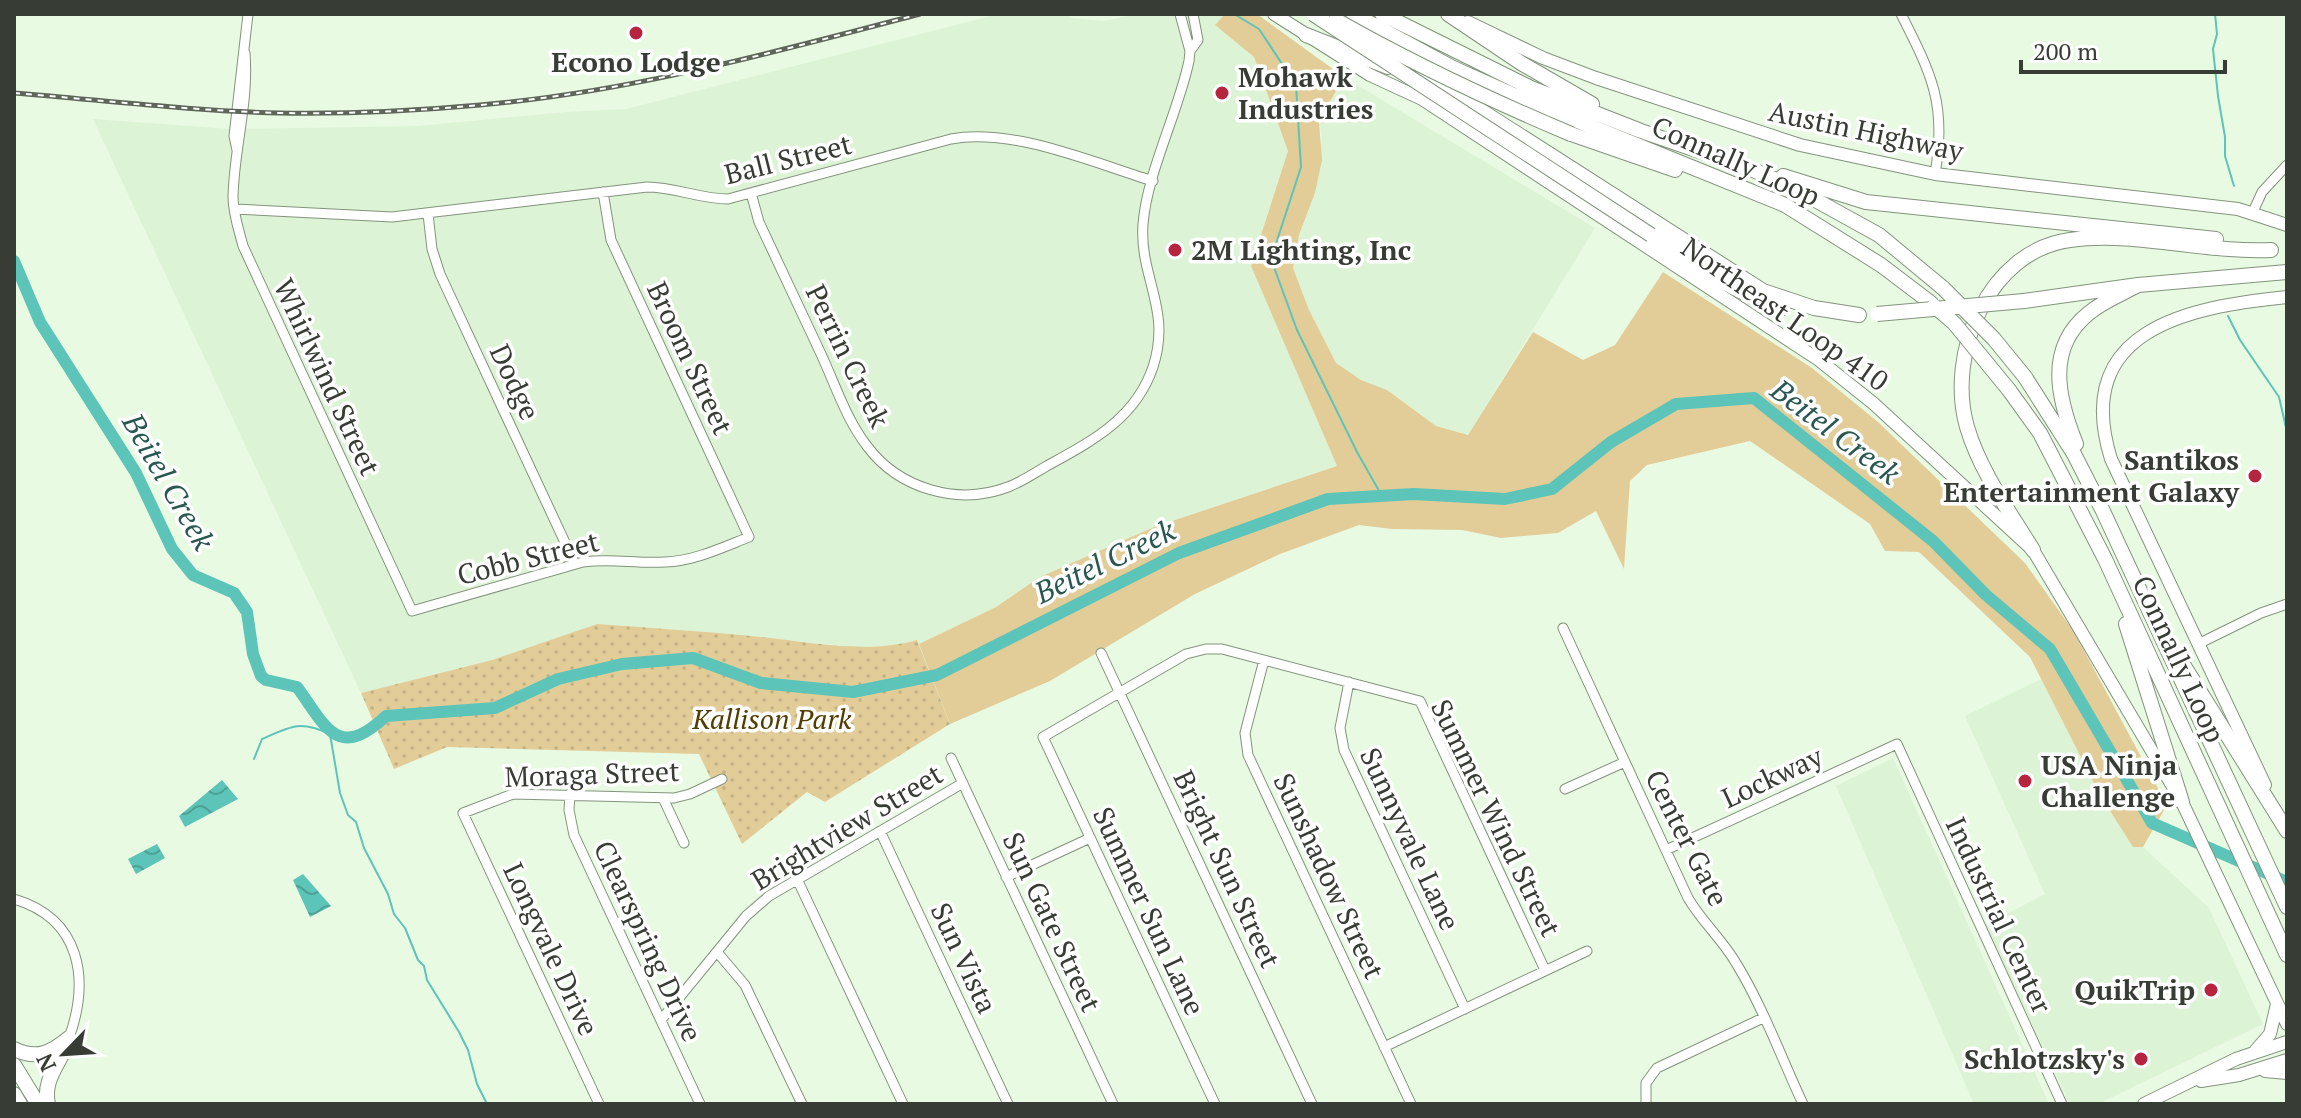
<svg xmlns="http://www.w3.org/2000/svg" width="2301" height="1118" viewBox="0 0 2301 1118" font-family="'PT Serif',serif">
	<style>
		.built { fill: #ddf3d5 }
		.grass { fill: #e2cd98 }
		.park { fill: url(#park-dots) }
		.water { fill: url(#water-waves) }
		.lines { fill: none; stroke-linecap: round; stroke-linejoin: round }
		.stream { stroke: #5cc4b8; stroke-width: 2 }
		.river { stroke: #5cc4b8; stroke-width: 12 }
		.minor-casing { stroke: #83937d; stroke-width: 11 }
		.major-casing { stroke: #83937d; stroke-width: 14 }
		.highway-casing { stroke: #83937d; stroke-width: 16 }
		.minor { stroke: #fff; stroke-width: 9 }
		.major { stroke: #fff; stroke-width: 12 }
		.highway { stroke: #fff; stroke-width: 14 }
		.rail-casing { stroke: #5e665a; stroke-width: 5 }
		.rail { stroke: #fff; stroke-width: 2; stroke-dasharray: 6; stroke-linecap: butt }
		.highway-bridge-casing { stroke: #83937d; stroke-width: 16; stroke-linecap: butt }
		.highway-bridge { stroke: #fff; stroke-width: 14 }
		.poi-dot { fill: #b6243f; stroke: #fff; stroke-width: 3 }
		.labels { text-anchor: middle; stroke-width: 7; stroke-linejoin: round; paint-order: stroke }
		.poi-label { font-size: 28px; font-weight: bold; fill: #373d34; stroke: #fff; text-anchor: start }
		.street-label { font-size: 28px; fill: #373d34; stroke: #fff }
		.park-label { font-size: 28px; font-style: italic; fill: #513e00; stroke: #fff }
		.water-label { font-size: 30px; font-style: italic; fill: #295751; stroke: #fff }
	</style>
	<defs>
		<pattern id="park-dots" width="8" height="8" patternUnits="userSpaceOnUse" patternTransform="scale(2)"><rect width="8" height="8" fill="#e2cd98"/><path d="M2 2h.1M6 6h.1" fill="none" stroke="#c2b184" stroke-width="1.8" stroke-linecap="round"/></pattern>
		<pattern id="water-waves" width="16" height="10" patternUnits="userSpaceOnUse" patternTransform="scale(2)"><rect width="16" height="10" fill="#5cc4b8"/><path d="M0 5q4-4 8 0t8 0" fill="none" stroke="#4da096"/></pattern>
	</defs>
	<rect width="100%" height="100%" fill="#e9fae3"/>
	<!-- built -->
	<path class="built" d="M999 14H1063L1072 18 1104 21 1138 14H1225L1215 25 1254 57 1288 151 1251 266 1337 466 1154 527 1040 577 996 607 919 644 917 640 897 646 857 647 597 624 492 660 361 693 93 119 231 129 418 126 566 112 626 109Z
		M1344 77 1595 228 1468 435 1436 426 1387 390 1361 380 1336 363 1309 310 1293 268 1299 235 1315 193 1322 137 1319 121Z
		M2041 679 2100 795 2133 846 2143 847 2209 908 2263 1024 2098 1104H2070L1985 925 2045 894 1965 716Z
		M1893 758 2049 1104H1974L1836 786Z"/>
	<!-- grass -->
	<path class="grass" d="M1225 14H1257L1344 77 1319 121 1322 160 1315 193 1299 235 1293 268 1309 310 1336 363 1361 380 1387 390 1436 426 1468 435 1533 332 1583 360 1615 345 1663 272 1812 368 1878 422 2025 563 2074 632 2167 805 2143 847H2133L2100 795 2030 657 1919 552 1885 551 1870 524 1750 441 1647 465 1630 481 1624 569 1596 511 1558 533 1501 538 1462 530 1392 529 1359 525 1280 554 1195 594 1050 681 950 724 919 644 996 607 1040 577 1154 527 1337 466 1251 266 1288 151 1254 57 1215 25Z"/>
	<!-- park -->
	<path class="park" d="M597 624C649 628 700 631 751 636 805 641 865 655 917 640L950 724 825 802 807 792 742 844 699 754 447 747 394 769 361 693 492 660Z"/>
	<!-- water -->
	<path class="water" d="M222 780 238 799 185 827 179 816Z
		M157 844 165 858 136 874 128 859Z
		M303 874 331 906 310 917 293 880Z"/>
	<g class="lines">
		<!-- stream -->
		<path class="stream" d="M1234 14 1259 29 1296 85 1301 167 1271 259 1297 330 1357 452 1382 496
			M2215 14 2217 34 2213 49 2218 96 2225 137V156L2234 186
			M2228 316 2240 340 2279 397 2287 432
			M254 759 262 739C291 726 300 720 330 734L340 793 348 815 356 822 364 848 388 894 394 914 405 928 418 960 424 966 427 980 459 1032 468 1050 477 1084 487 1104"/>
		<!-- river -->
		<path class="river" d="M14 261 40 322 136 473 172 549 193 575 234 593 247 612 253 654 261 676 266 680 297 687C326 726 337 762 386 716L495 708 558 679 622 664 693 658 761 683 853 692 937 675 1179 553 1328 499 1414 494 1505 499 1552 489 1611 442 1676 404 1754 398 1933 541 1986 595 2050 649 2152 823 2287 882"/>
		<!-- minor casing -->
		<g class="minor-casing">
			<path id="minor" d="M1901 14C1932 75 1947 105 1935 174
				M1190 51 1198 40 1193 14
				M245 53C249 103 234 148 233 197 233 214 239 230 243 246L412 611 583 562C613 558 636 564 665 562 694 561 721 548 749 537L611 240 603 192
				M237 150 234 136 248 14
				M751 193 759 222C780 266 800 310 821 354 835 384 846 419 867 446 899 489 958 506 1008 487 1021 482 1033 474 1045 467 1090 442 1135 420 1153 367 1172 309 1139 277 1143 224 1147 173 1178 113 1189 61L1190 51 1180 14
				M234 209 392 217 647 187C675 187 700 199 728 199L951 139C1011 127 1094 163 1153 181
				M428 214 432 249 440 274 575 564
				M2252 214 2262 192 2287 165
				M1563 628 1688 898C1702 922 1722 939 1736 963 1763 1007 1781 1057 1803 1104
				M2198 644 2261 613 2287 604
				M1101 653 1312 1104
				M1264 660 1245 733 1248 755 1411 1104
				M1349 682 1340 728 1344 750 1465 1009
				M951 758 1113 1104
				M1565 789 1625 762
				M570 794 569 810 574 835 700 1104
				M663 798 684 843
				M880 831 1008 1104
				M1666 850 1897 744 2062 1104
				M1006 877 1090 838
				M797 879 903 1104
				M14 899C81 919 90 979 69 1038
				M717 952 745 985 802 1104
				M661 1020 746 916 769 896 963 783
				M1384 1047 1587 951
				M599 1104 463 813 513 794 674 798 690 794 722 779
				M1215 1104 1043 737 1186 654 1206 649H1222L1420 701 1545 970
				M1646 1104V1083L1657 1068 1763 1018"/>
		</g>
		<!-- major casing -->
		<g class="major-casing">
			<path id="major" d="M1274 14 1370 75 1422 99 1819 360 1873 403 2033 550 2182 802 2287 1024
				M1468 22 1543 58 1596 78 1800 145 1935 174 2238 209 2287 225
				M2265 785 2111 459C2071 330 2187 307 2287 297
				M2256 1050 2270 1034 2277 1004
				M2265 1071 2287 1073
				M2201 1081 2239 1075 2287 1060
				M2144 1104 2236 1059 2287 1042"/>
		</g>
		<!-- highway casing -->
		<g class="highway-casing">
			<path id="highway" d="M1353 14 1453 68 1511 94 1785 205 1881 265 1931 303
				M1382 14 1531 88 1641 131 1751 169 1792 187 1879 235 1943 288
				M1448 14 1521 63 1592 104
				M1306 35 1388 67
				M1405 62 1763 291 1814 308 1859 315
				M1571 134 1675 170
				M1783 176 1866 202 2216 239
				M1651 235C1693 263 1734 294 1783 308
				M2024 301 2138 285 2287 272
				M2025 377 2074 454 2102 509 2287 907
				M2009 390 2040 433 2105 559 2287 955
				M2076 444C2058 399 2045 348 2089 313 2103 301 2122 294 2138 285
				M2033 550C2009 511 1980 471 1967 427 1946 354 1988 251 2070 240 2136 231 2204 253 2271 250
				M2126 624 2182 802
				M2179 658 2287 831
				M14 1049C37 1060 51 1053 69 1038
				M14 1065 38 1104
				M14 1094 20 1104
				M48 1104C42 1078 62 1062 69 1038"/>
		</g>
		<!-- minor -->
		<use href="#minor" class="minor"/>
		<!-- major -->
		<use href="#major" class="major"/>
		<!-- highway -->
		<use href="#highway" class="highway"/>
		<!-- rail casing -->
		<g class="rail-casing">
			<path id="rail" d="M14 93C102 100 192 111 280 113 347 114 414 111 480 105 630 92 775 52 920 14"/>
		</g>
		<!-- rail -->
		<use href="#rail" class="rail"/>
		<!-- highway-bridge casing -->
		<g class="highway-bridge-casing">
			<path id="highway-bridge" d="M1313 14 1651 235
				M1336 20C1412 63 1490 100 1571 134
				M1943 288 1994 339 2025 377
				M1934 306 1954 323 2009 390
				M1877 314 2024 301"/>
		</g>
		<!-- highway-bridge -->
		<use href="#highway-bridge" class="highway-bridge"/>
	</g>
	<!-- markers -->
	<g class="poi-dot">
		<circle cx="636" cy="33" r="8"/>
		<circle cx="1222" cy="93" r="8"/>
		<circle cx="1175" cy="250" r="8"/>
		<circle cx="2255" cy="476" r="8"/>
		<circle cx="2025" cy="781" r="8"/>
		<circle cx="2211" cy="990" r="8"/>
		<circle cx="2141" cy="1059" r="8"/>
	</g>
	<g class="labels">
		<!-- poi labels -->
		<g class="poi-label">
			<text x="636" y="72" text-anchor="middle">Econo Lodge</text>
			<text x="1238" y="87">Mohawk<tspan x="1238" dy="32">Industries</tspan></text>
			<text x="1191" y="260">2M Lighting, Inc</text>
			<text x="2239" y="470" text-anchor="end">Santikos<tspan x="2239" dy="32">Entertainment Galaxy</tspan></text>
			<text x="2041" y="775">USA Ninja<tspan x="2041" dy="32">Challenge</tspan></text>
			<text x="2195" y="1000" text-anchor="end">QuikTrip</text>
			<text x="2125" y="1069" text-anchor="end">Schlotzsky's</text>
		</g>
		<!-- street labels -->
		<g class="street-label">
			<text transform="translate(1866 131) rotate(12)" y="10">Austin Highway</text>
			<text transform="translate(788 159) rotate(-14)" y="10">Ball Street</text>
			<text transform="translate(1736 161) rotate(24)" y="10">Connally Loop</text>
			<text transform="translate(1785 314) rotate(35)" y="10">Northeast Loop 410</text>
			<text transform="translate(848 356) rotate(64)" y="10">Perrin Creek</text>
			<text transform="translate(690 358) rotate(65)" y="10">Broom Street</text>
			<text transform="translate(327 377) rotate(65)" y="10">Whirlwind Street</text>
			<text transform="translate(515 382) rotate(65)" y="10">Dodge</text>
			<text transform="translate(528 558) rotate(-14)" y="10">Cobb Street</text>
			<text transform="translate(2179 659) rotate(65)" y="10">Connally Loop</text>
			<text transform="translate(592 774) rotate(-2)" y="10">Moraga Street</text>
			<text transform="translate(1772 777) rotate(-25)" y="10">Lockway</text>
			<text transform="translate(1496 818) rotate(64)" y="10">Summer Wind Street</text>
			<text transform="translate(847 827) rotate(-31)" y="10">Brightview Street</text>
			<text transform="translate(1687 838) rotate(63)" y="10">Center Gate</text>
			<text transform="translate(1410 839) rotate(65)" y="10">Sunnyvale Lane</text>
			<text transform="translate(1227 869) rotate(65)" y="10">Bright Sun Street</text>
			<text transform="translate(1329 876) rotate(65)" y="10">Sunshadow Street</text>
			<text transform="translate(1149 911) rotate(65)" y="10">Summer Sun Lane</text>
			<text transform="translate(1999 915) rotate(65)" y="10">Industrial Center</text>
			<text transform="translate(1052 922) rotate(65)" y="10">Sun Gate Street</text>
			<text transform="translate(648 941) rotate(65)" y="10">Clearspring Drive</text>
			<text transform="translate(551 949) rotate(65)" y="10">Longvale Drive</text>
			<text transform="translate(964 958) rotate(65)" y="10">Sun Vista</text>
		</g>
		<!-- park labels -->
		<g class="park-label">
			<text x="772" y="729">Kallison Park</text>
		</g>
		<!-- water labels -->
		<g class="water-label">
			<text transform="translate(1835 432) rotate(37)" y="10">Beitel Creek</text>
			<text transform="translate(168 482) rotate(60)" y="10">Beitel Creek</text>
			<text transform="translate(1105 562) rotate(-26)" y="10">Beitel Creek</text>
		</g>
	</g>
	<!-- border -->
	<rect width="2301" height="1118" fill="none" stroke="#373d34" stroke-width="32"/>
	<!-- north arrow -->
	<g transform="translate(64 1054) rotate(245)" stroke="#ffffff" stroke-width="6" paint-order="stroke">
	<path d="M0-6L14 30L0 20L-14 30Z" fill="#373d34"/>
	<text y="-12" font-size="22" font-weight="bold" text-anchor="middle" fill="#373d34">N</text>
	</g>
	<!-- scale -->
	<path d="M2021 60v12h204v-12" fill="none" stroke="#373d34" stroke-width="4"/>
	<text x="2033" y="60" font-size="24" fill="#373d34" stroke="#ffffff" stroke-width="6" paint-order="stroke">200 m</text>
</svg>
